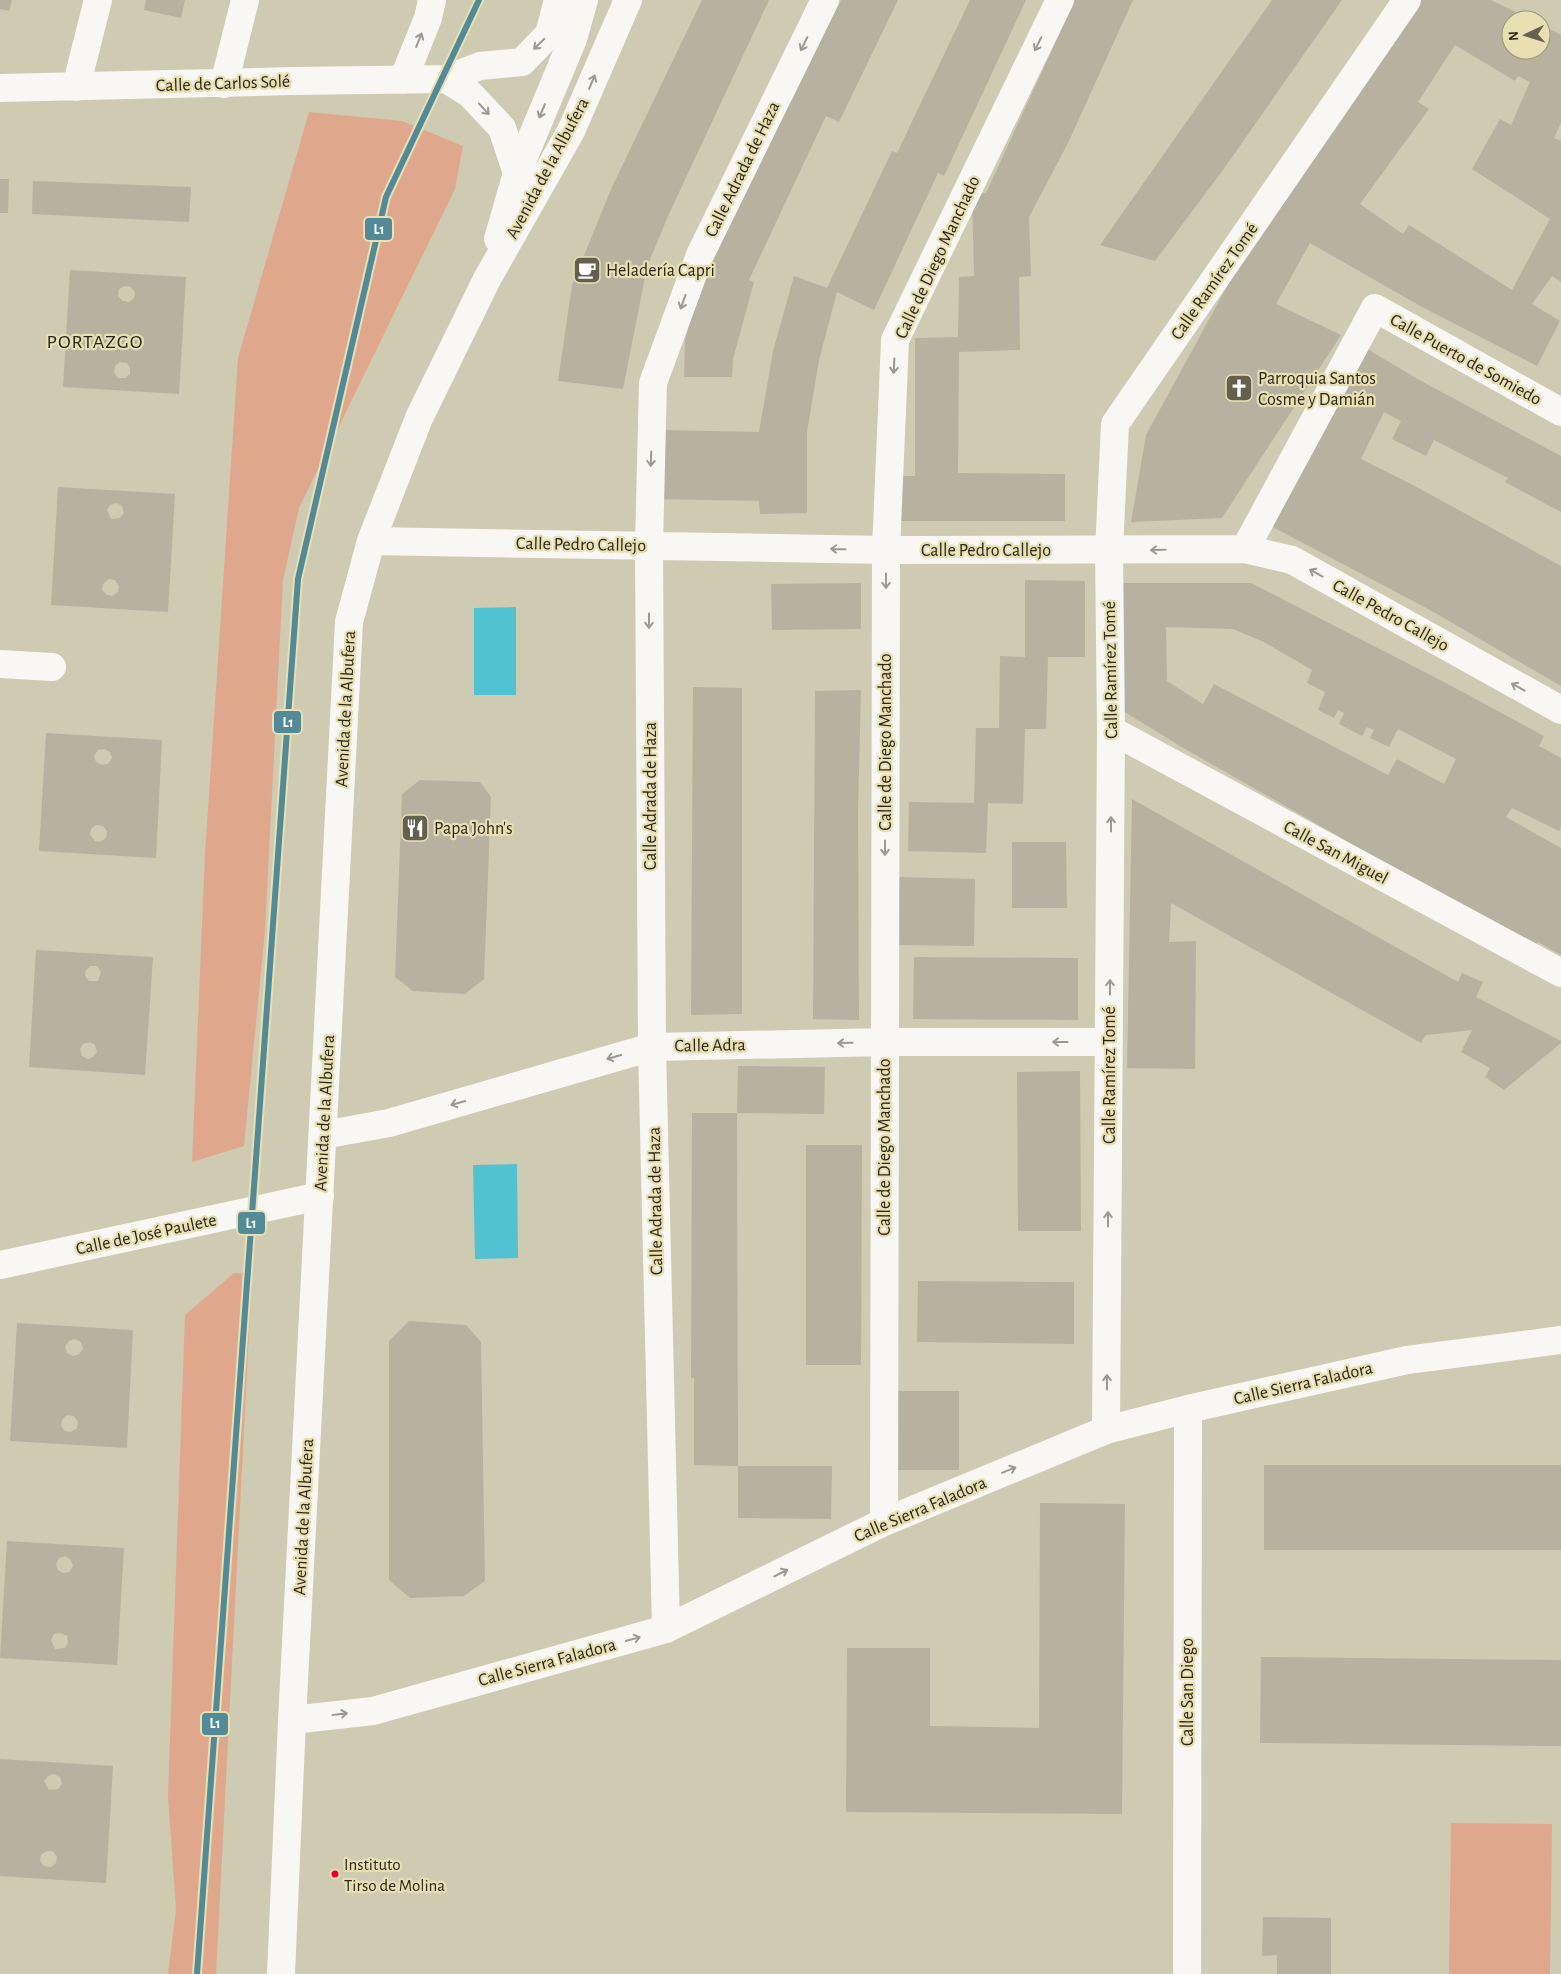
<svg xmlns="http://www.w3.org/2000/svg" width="1561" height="1974" viewBox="0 0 1561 1974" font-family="'Alegreya Sans',sans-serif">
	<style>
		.green { fill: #dfa88d }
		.water { fill: #52c1d2 }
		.building { fill: #b6b29f; fill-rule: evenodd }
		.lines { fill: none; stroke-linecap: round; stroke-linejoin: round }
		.street { stroke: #f8f7f3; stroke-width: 28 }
		.primary { stroke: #f8f7f3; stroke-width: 28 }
		.metro-1-casing { stroke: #e8dfb2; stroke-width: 10 }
		.metro-1 { stroke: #528a97; stroke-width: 6 }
		.oneway { stroke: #9c9990 }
		.bus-dot { fill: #e4002b; stroke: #e8dfb2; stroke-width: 2 }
		.labels { text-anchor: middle; stroke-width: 4.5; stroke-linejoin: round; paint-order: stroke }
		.bus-label { font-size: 17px; fill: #2b2716; stroke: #e8dfb2; text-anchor: start }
		.street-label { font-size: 18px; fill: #2b2716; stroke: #e8dfb2 }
		.poi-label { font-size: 18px; fill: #2b2716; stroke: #e8dfb2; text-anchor: start }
		.quarter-label { font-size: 20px; letter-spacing: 1px; fill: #2b2716; stroke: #e8dfb2 }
		.line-badge { stroke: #e8dfb2; stroke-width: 2 }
		.badge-label { font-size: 14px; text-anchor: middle; font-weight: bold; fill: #fff }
	</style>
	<rect width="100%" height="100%" fill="#cfcab2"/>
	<!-- green -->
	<path class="green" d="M309 112 402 121 463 146 455 189 299 508 283 580 265 930 244 1146 192 1162 205 854 238 358Z
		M234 1273 252 1274 216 1974H168L176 1910 168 1796 185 1315Z
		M1451 1823 1552 1824 1550 1974H1449Z"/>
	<!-- water -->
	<path class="water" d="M516 607V695H474V608Z
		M517 1164 518 1258 475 1259 473 1165Z"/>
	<!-- building -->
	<path class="building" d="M0 0H12L9 11 0 9Z
		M146 0H185L181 18 144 10Z
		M702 0H769L668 216 647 267 623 389 558 381 572 285 612 187Z
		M841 0H898L839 122 826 116 749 280 754 282 733 359 732 377H684L685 341 704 260 784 96 792 100Z
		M970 0H1026L944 176 938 173 874 310 837 292 819 360 807 432V513L760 514 759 501 657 499 659 430 759 432 773 351 794 276 827 288 892 151 897 153Z
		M1075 0H1133L1068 143 1029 217 1031 276 1019 277 1020 350 959 352 958 473 1065 474V521H900L901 476H915V338L958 337 959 277 974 276 972 193H986Z
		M1272 0H1342L1223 170 1155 261 1100 245Z
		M1419 0H1491L1532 20H1511V50H1541V24L1561 35V123L1554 138 1561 141V282L1552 276 1532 304 1560 321 1537 366 1422 307 1310 243 1276 304 1341 335 1222 518 1131 522 1146 435 1230 281ZM1455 45 1515 81 1518 76 1530 82 1511 125 1500 119 1472 169 1550 219 1512 290 1409 225 1403 234 1360 204 1429 109 1418 102Z
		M0 179H9L8 213H0Z
		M33 181 191 187 189 222 32 214Z
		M70 270 186 277 179 394 63 387ZM125 286 131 287 135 292 134 298 129 302 123 301 118 296 119 289ZM120 362 127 363 130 368V374L125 378H118L114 372 115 366Z
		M1364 347 1421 381 1561 456V512L1505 482 1508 478 1434 440 1426 456 1392 439 1401 421 1384 412 1361 459 1413 485 1561 566V686L1430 610 1267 524Z
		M58 487 175 494 168 612 51 605ZM116 503 122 506 124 513 120 518 111 519 107 510 110 505ZM109 579 115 580 119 586 118 592 113 596 107 595 102 590 103 584Z
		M1025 580 1085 581V657H1048L1046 729H1025L1023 804 988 803 986 853 908 851 909 802 974 803 976 728H999L1000 656 1025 657Z
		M861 583V629L772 630 771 584Z
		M1119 583H1251L1444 682 1544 736 1539 746 1561 758V828L1559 831 1512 808 1506 817 1561 848V955L1538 942 1534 947 1459 905 1180 746 1120 709ZM1166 627 1233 629 1264 642 1312 670 1307 683 1325 692 1318 710 1334 718 1338 710 1344 713 1339 724 1362 736 1367 727 1374 730 1370 738 1389 747 1398 729 1456 759 1444 784 1397 759 1388 775 1214 684 1203 704 1167 681Z
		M693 687 742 688V1014L691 1015Z
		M861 690 858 811 859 1020 813 1019 815 691Z
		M46 733 162 740 156 858 39 851ZM104 749 110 752 112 758 108 764 102 765 96 762 94 756 98 750ZM96 825 103 826 107 831 106 838 100 842 95 841 90 835 91 829Z
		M420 780 480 782 491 797 484 979 465 994 413 991 395 977 402 794Z
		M1132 799 1458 982 1462 973 1483 982 1476 997 1561 1041V1043L1504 1090 1485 1077 1490 1068 1461 1052 1472 1030 1426 1035 1421 1043 1171 903 1169 942 1196 941 1195 1069 1127 1068Z
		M1012 842H1066L1067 908H1012Z
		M898 877 975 879 974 946 897 945Z
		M36 950 153 957 145 1075 29 1067ZM91 966H97L101 972 98 981H89L85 976 86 970ZM90 1042 95 1045 97 1052 93 1057 88 1059 82 1056 80 1049 83 1044Z
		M914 957 1078 958V1020L913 1019Z
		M738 1066 825 1067 824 1114 737 1113Z
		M1080 1071 1081 1231H1018L1017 1072Z
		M692 1113H737L738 1466 694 1465V1378H691Z
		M806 1145H862L861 1365H806Z
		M918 1281 1074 1282V1344L917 1342Z
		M409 1321 466 1325 481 1342 485 1581 464 1596 410 1598 389 1580V1341Z
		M17 1323 133 1330 127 1448 10 1441ZM75 1339 81 1342 83 1349 79 1354 73 1356 67 1353 65 1346 69 1341ZM67 1415 74 1416 78 1422 77 1428 71 1432 65 1431 61 1426 62 1420Z
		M897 1391H959V1470H897Z
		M1264 1465H1561V1550H1264Z
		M738 1466H832L831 1519 738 1518Z
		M1040 1503 1125 1504 1122 1814 846 1812 847 1648H930V1726L1039 1728Z
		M7 1541 124 1548 117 1665 0 1658ZM65 1556 71 1560 73 1566 69 1572 63 1573 58 1570 56 1564 59 1558ZM61 1633 67 1636 68 1642 65 1648 55 1649 51 1640 54 1634Z
		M1261 1657 1561 1660V1746L1260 1743Z
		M0 1759 113 1766 106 1883 0 1876ZM54 1774 60 1777 62 1784 58 1789 49 1790 44 1781 48 1776ZM47 1851H53L57 1857 56 1863 51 1867 44 1866 40 1861 41 1855Z
		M1263 1917 1331 1918V1974H1277V1955L1262 1956Z"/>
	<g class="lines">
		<!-- street -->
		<path class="street" d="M446 79 470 94 502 128 517 173
			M403 80 428 18 432 0
			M224 84 245 0
			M76 87 98 0
			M0 88 293 81 446 79 480 66 522 62 549 34 558 0
			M371 541 886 550 1245 549 1292 560 1561 710
			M1245 549 1375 308 1561 412
			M0 664 52 667
			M1111 730 1561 973
			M323 1135 389 1123 652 1047 885 1042H1109
			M0 1265 320 1196
			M1106 1430 1111 730 1109 551 1115 424 1407 0
			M884 1522 886 550 895 340 1060 0
			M666 1629 652 1047 649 545 653 383 700 255 825 0
			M292 1720 373 1711 666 1629 884 1522 1106 1430 1188 1409 1407 1360 1561 1340
			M1187 1974 1188 1409"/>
		<!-- primary -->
		<path class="primary" d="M498 239 517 173 573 39 584 0
			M281 1974 292 1720 349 622 371 541 419 418 487 279 571 131 628 0"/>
		<!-- metro-1 casing -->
		<g class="metro-1-casing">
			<path id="metro-1" d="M197 1974 298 579 386 197 479 0"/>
		</g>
		<!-- metro-1 -->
		<use href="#metro-1" class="metro-1"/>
	</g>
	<!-- one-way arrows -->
	<defs><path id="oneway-shaft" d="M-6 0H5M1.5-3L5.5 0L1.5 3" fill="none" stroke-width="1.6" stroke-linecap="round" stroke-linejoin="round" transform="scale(1.25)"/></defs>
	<g class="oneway">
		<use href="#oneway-shaft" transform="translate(419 40) rotate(-68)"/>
		<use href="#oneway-shaft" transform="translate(539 44) rotate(135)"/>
		<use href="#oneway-shaft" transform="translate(804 44) rotate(116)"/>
		<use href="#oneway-shaft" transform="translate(1038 44) rotate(116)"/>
		<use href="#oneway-shaft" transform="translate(592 82) rotate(-67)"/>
		<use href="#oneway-shaft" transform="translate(484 109) rotate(47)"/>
		<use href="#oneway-shaft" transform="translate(542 111) rotate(113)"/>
		<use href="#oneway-shaft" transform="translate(683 302) rotate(110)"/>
		<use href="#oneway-shaft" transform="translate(894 366) rotate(93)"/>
		<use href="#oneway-shaft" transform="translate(651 459) rotate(92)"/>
		<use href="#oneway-shaft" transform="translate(838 549) rotate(-179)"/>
		<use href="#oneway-shaft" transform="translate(1158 550) rotate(179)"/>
		<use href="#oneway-shaft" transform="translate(1316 573) rotate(-151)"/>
		<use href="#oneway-shaft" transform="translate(886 581) rotate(90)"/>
		<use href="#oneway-shaft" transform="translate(649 621) rotate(90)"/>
		<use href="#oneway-shaft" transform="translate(1518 687) rotate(-151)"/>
		<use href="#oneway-shaft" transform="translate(1111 824) rotate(-90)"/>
		<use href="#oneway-shaft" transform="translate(885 848) rotate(90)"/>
		<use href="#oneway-shaft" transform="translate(1110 987) rotate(-90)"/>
		<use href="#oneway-shaft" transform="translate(1060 1042) rotate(-180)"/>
		<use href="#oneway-shaft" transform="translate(845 1043) rotate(179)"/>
		<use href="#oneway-shaft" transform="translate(614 1057) rotate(164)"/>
		<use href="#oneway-shaft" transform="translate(458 1103) rotate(164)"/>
		<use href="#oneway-shaft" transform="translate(1108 1219) rotate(-90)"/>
		<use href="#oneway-shaft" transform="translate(1107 1382) rotate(-90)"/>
		<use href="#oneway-shaft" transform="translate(1009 1470) rotate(-22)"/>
		<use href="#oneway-shaft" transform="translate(781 1573) rotate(-26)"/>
		<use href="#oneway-shaft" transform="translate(633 1639) rotate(-15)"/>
		<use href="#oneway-shaft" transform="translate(340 1714) rotate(-7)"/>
	</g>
	<!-- icons -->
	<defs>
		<g id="cafe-square" transform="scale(1.4375)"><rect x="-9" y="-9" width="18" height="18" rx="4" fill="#64604d" stroke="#e8dfb2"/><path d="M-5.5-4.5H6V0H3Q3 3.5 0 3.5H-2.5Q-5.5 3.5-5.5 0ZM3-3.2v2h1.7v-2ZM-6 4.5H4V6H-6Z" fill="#fff"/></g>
		<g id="church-square" transform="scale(1.4375)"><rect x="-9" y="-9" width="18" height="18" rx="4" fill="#64604d" stroke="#e8dfb2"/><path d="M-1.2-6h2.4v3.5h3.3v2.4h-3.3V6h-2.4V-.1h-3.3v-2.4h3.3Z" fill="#fff"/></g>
		<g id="restaurant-square" transform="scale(1.4375)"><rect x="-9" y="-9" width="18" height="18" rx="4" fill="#64604d" stroke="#e8dfb2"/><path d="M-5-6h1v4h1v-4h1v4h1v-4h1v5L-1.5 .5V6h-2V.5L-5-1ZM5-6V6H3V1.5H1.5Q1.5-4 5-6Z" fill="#fff"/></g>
	</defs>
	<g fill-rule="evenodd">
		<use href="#cafe-square" x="587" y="270"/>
		<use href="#church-square" x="1239" y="388"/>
		<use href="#restaurant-square" x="415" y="828"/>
	</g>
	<!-- markers -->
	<circle class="bus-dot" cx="335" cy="1874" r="4.5"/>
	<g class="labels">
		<!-- bus labels -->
		<g class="bus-label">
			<text x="344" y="1870">Instituto<tspan x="344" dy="21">Tirso de Molina</tspan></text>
		</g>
		<!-- street labels -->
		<g class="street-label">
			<text transform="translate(223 83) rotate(-2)" y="6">Calle de Carlos Solé</text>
			<text transform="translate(547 168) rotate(-62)" y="6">Avenida de la Albufera</text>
			<text transform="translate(742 169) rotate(-64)" y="6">Calle Adrada de Haza</text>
			<text transform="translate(937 257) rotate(-65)" y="6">Calle de Diego Manchado</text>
			<text transform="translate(1214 281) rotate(-55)" y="6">Calle Ramírez Tomé</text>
			<text transform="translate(1466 359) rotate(29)" y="6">Calle Puerto de Somiedo</text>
			<text transform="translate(581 544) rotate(1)" y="6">Calle Pedro Callejo</text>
			<text x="986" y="556">Calle Pedro Callejo</text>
			<text transform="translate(1391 615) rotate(29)" y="6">Calle Pedro Callejo</text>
			<text transform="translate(1110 670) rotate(-91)" y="6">Calle Ramírez Tomé</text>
			<text transform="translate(345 709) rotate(-87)" y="6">Avenida de la Albufera</text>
			<text transform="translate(885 742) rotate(-90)" y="6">Calle de Diego Manchado</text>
			<text transform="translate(650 796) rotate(-90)" y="6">Calle Adrada de Haza</text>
			<text transform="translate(1336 852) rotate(28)" y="6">Calle San Miguel</text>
			<text transform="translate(710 1045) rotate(-1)" y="6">Calle Adra</text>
			<text transform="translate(1109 1075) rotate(-90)" y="6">Calle Ramírez Tomé</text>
			<text transform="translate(324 1113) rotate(-87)" y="6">Avenida de la Albufera</text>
			<text transform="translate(884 1147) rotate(-90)" y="6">Calle de Diego Manchado</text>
			<text transform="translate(655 1201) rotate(-91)" y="6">Calle Adrada de Haza</text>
			<text transform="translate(146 1234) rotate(-12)" y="6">Calle de José Paulete</text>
			<text transform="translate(1303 1383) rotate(-13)" y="6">Calle Sierra Faladora</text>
			<text transform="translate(920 1509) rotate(-23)" y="6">Calle Sierra Faladora</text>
			<text transform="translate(303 1517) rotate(-87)" y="6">Avenida de la Albufera</text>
			<text transform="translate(547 1662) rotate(-15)" y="6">Calle Sierra Faladora</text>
			<text transform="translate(1187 1692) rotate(-90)" y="6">Calle San Diego</text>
		</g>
		<!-- poi labels -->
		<g class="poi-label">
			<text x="606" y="276">Heladería Capri</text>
			<text x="1258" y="384">Parroquia Santos<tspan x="1258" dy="21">Cosme y Damián</tspan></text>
			<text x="434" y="834">Papa John's</text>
		</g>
		<!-- quarter labels -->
		<g class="quarter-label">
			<text x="95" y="348">PORTAZGO</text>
		</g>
	</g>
	<g class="line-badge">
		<rect x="364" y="217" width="29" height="24" rx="5" fill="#528a97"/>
		<rect x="273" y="710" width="29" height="24" rx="5" fill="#528a97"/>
		<rect x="237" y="1211" width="29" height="24" rx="5" fill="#528a97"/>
		<rect x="201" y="1712" width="28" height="24" rx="5" fill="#528a97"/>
	</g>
	<g class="badge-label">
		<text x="379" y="234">L1</text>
		<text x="288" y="727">L1</text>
		<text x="251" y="1228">L1</text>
		<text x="215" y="1728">L1</text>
	</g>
	<!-- north arrow -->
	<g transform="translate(1526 35) rotate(266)"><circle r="24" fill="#e8dfb2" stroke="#9c9574"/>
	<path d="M0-4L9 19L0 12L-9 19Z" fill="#64604d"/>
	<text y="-8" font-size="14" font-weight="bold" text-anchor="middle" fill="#2b2716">N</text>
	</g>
</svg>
